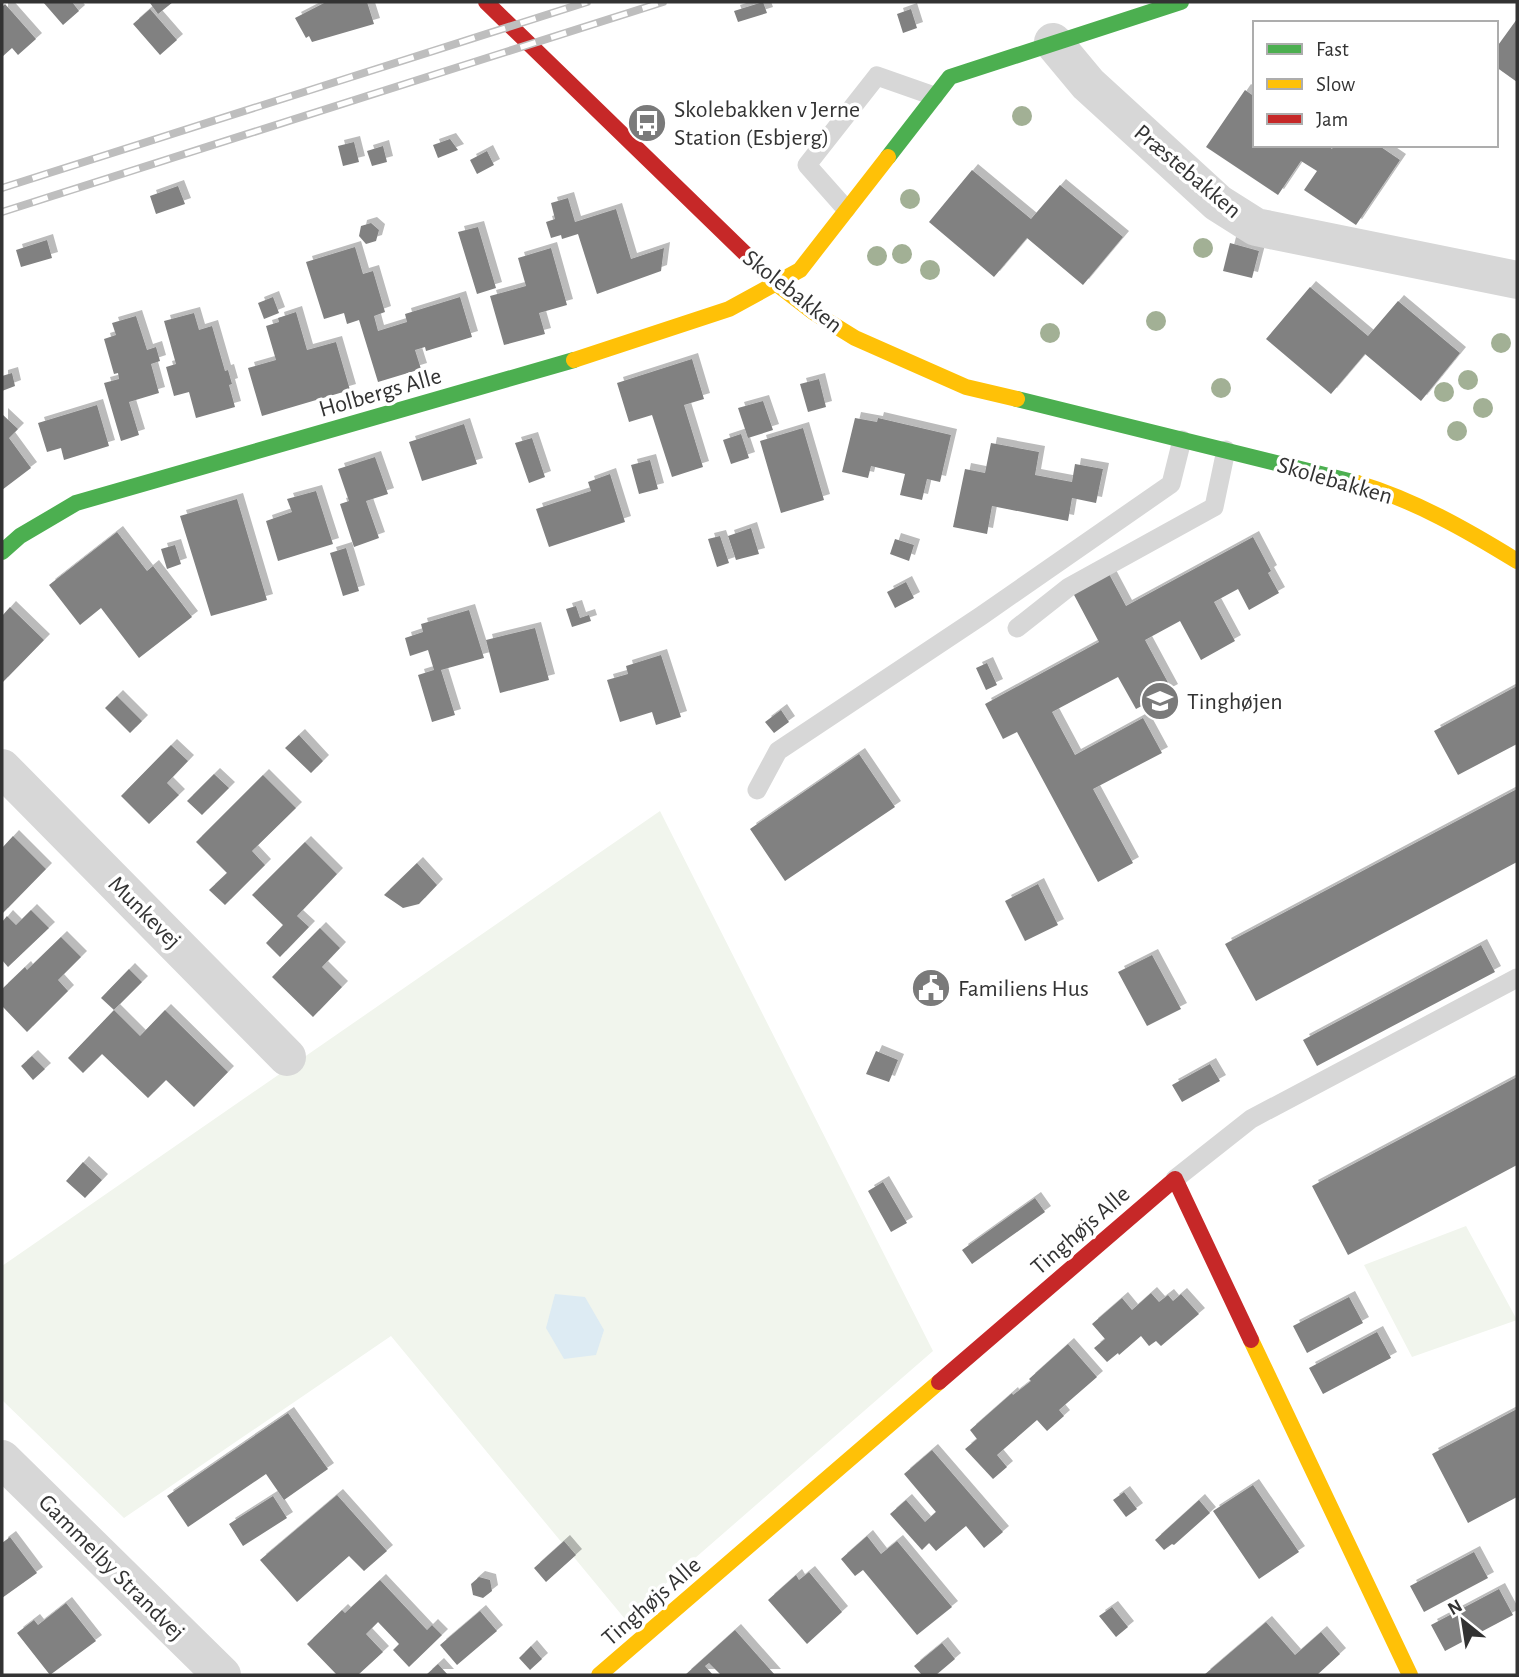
<svg xmlns="http://www.w3.org/2000/svg" width="1519" height="1677" viewBox="0 0 1519 1677" font-family="'Alegreya Sans',sans-serif">
	<style>
		.green { fill: #f1f5ed }
		.water { fill: #ddebf3 }
		.building { fill: #818181; filter: url(#shadow) }
		.lines { fill: none; stroke-linecap: round; stroke-linejoin: round }
		.lane { stroke: #d7d7d7; stroke-width: 19 }
		.street { stroke: #d7d7d7; stroke-width: 38 }
		.fast { stroke: #4caf50; stroke-width: 16 }
		.slow { stroke: #ffc107; stroke-width: 16 }
		.jam { stroke: #c62828; stroke-width: 16 }
		.rail-casing { stroke: #bebebe; stroke-width: 8 }
		.rail { stroke: #fff; stroke-width: 5; stroke-dasharray: 16; stroke-linecap: butt }
		.tree { fill: #a2b095 }
		.labels { text-anchor: middle; stroke-width: 7; stroke-linejoin: round; paint-order: stroke }
		.poi-label { font-size: 24px; fill: #333; stroke: #fff; text-anchor: start }
		.street-label { font-size: 24px; fill: #333; stroke: #fff }
	</style>
	<defs>
		<filter id="shadow"><feDropShadow dx="6" dy="-6" stdDeviation="0" flood-color="#0004"/></filter>
	</defs>
	<rect width="100%" height="100%" fill="#fff"/>
	<!-- green -->
	<path class="green" d="M660 811 933 1351 625 1619 391 1336 124 1518 2 1400V1266Z
		M1466 1226 1517 1320 1412 1357 1364 1265Z"/>
	<!-- water -->
	<path class="water" d="M555 1294 585 1297 604 1330 596 1355 564 1359 546 1328Z"/>
	<!-- building -->
	<path class="building" d="M43 2H72L79 11 63 25Z
		M152 2H173L158 14 150 3Z
		M326 2H367L374 24 312 42 309 36 306 38 295 18Z
		M763 2 767 13 738 22 734 11Z
		M5 4 36 39 18 55 12 48 2 57V7Z
		M150 9 177 40 160 55 133 24Z
		M911 9 917 28 903 33 897 14Z
		M1517 19V82L1496 67V48Z
		M1245 90 1255 97V145H1327L1332 149 1334 145H1378L1400 160 1356 225 1304 190 1317 171 1301 161 1278 195 1206 147Z
		M450 139 458 150 438 158 433 145Z
		M354 142 359 162 343 166 338 146Z
		M383 146 387 162 372 166 367 151Z
		M487 151 494 165 477 174 470 160Z
		M972 170 1031 219 1060 185 1123 237 1083 285 1027 238 994 277 929 222Z
		M178 186 185 204 156 214 150 196Z
		M568 198 575 222 616 209 631 259 664 248 661 271 597 294 578 234 562 239 561 235 551 238 546 222 555 219 551 203Z
		M371 223 379 230 376 241 366 244 359 236 361 226Z
		M478 227 496 288 477 294 458 232Z
		M47 240 52 258 21 267 16 250Z
		M1230 243 1259 251 1252 278 1223 271Z
		M355 247 363 274 373 271 385 312 374 316 378 331 407 322 405 314 460 297 472 337 426 351 425 347 415 350 421 369 378 382 359 320 347 324 344 313 324 319 306 262Z
		M551 248 567 305 539 313 545 334 504 345 490 296 526 286 518 258Z
		M1310 287 1368 336 1398 301 1460 353 1421 401 1365 354 1331 394 1266 339Z
		M273 297 279 313 264 319 258 303Z
		M296 312 307 350 336 342 350 390 262 416 248 368 276 360 266 326 279 322 278 318Z
		M194 313 199 330 212 326 225 371 228 370 232 384 229 385 235 407 196 418 189 392 174 396 166 367 176 364 164 321Z
		M136 316 147 350 156 347 160 361 151 364 159 393 129 402 139 435 121 441 104 383 119 379 118 373 114 374 104 339 116 335 112 323Z
		M692 359 704 399 684 405 703 467 672 477 652 415 629 422 617 383Z
		M12 373 15 386 2 391V376Z
		M819 379 826 407 808 412 800 384Z
		M763 401 773 430 748 438 738 408Z
		M97 405 109 446 64 460 61 448 47 452 38 423Z
		M2 414 18 429 9 438 31 468 2 490Z
		M855 418 877 422 878 418 951 435 940 482 927 479 922 500 900 495 905 474 871 466 868 478 842 472Z
		M464 424 477 464 422 481 409 442Z
		M803 428 824 500 781 513 760 441Z
		M741 434 749 458 731 464 723 440Z
		M532 438 545 477 529 483 515 443Z
		M991 443 1039 452 1035 475 1072 482 1075 464 1103 469 1096 503 1072 498 1068 521 992 506 987 534 953 527 965 469 985 473Z
		M375 457 388 494 366 501 379 538 354 547 340 504 349 501 338 469Z
		M650 460 658 489 639 494 631 465Z
		M610 474 625 522 549 547 536 509 591 491 588 482Z
		M316 491 333 544 278 561 266 521 292 512 287 499Z
		M237 499 267 600 211 616 180 516Z
		M751 528 759 554 736 560 728 536Z
		M117 532 147 571 153 566 192 617 139 658 101 608 80 625 49 585Z
		M720 536 729 563 717 567 708 539Z
		M1253 537 1271 571 1268 573 1279 593 1249 610 1238 589 1214 602 1235 641 1201 660 1180 621 1145 640 1172 690 1136 709 1118 677 1052 712 1075 755 1143 718 1162 753 1093 789 1133 863 1098 882 1017 732 1003 739 985 704 1099 642 1073 593 1109 574 1126 606Z
		M895 539 914 545 909 561 890 554Z
		M175 545 181 564 167 569 161 549Z
		M346 548 359 591 343 596 330 553Z
		M906 582 914 598 895 608 887 592Z
		M576 606 580 618 589 615 591 621 572 627 566 609Z
		M10 607 44 640 2 683V616Z
		M469 610 484 658 441 670 455 715 432 722 418 675 434 670 428 650 410 656 405 638 423 632 421 624Z
		M535 628 549 680 500 693 486 640Z
		M661 655 681 717 656 725 652 712 620 722 607 680 628 674 626 666Z
		M987 663 997 685 986 690 976 668Z
		M1517 686V744L1458 775 1434 731Z
		M117 696 142 721 130 733 105 708Z
		M781 710 789 722 774 733 765 722Z
		M299 735 323 761 311 773 285 748Z
		M171 745 188 761 167 783 179 795 149 824 121 796Z
		M859 754 895 807 785 881 750 829Z
		M214 774 229 788 202 815 187 801Z
		M263 775 296 808 252 851 265 865 225 905 209 890 227 873 196 842Z
		M1517 789V862L1256 1001 1225 944Z
		M13 836 46 869 2 914V848Z
		M305 842 337 874 297 916 309 927 280 957 266 943 283 925 252 895Z
		M417 863 437 885 419 904 403 908 384 895Z
		M1038 884 1058 925 1025 941 1005 901Z
		M31 910 49 928 8 967 2 960V922L7 916 16 925Z
		M320 928 340 948 322 967 342 987 313 1017 272 977Z
		M61 937 81 957 58 980 68 991 27 1032 2 1006V989L25 967 27 970Z
		M1481 945 1495 972 1317 1066 1303 1040Z
		M1152 955 1181 1009 1147 1026 1118 972Z
		M129 969 142 982 114 1010 140 1036 165 1010 228 1072 194 1107 166 1080 148 1098 102 1054 83 1073 68 1058 114 1010 101 998Z
		M876 1051 898 1060 889 1082 866 1074Z
		M32 1056 45 1069 33 1080 21 1066Z
		M1210 1064 1220 1081 1182 1102 1172 1085Z
		M1517 1077V1165L1348 1255 1312 1186Z
		M83 1162 102 1180 85 1198 66 1181Z
		M883 1182 907 1223 891 1232 868 1191Z
		M1035 1198 1045 1212 972 1264 962 1250Z
		M1151 1293 1159 1302 1168 1295 1173 1301 1181 1294 1199 1314 1161 1346 1156 1341 1149 1346 1141 1336 1119 1355 1118 1353 1107 1362 1094 1348 1105 1339 1092 1324 1122 1298 1132 1310Z
		M1349 1297 1363 1323 1307 1353 1293 1326Z
		M1377 1332 1391 1358 1323 1394 1309 1368Z
		M1068 1344 1097 1377 1059 1410 1064 1416 1047 1431 1037 1420 997 1455 1007 1467 993 1479 965 1449 977 1439 970 1430 1012 1393 1013 1395 1031 1381 1029 1379Z
		M1517 1409V1497L1468 1523 1432 1454Z
		M288 1413 328 1469 284 1500 266 1474 188 1527 167 1496Z
		M932 1450 1003 1532 984 1548 966 1526 936 1551 929 1543 922 1550 890 1514 906 1500 925 1522 936 1512 904 1474Z
		M1253 1485 1299 1552 1259 1579 1213 1511Z
		M1124 1492 1137 1509 1126 1517 1113 1500Z
		M337 1495 387 1551 364 1571 349 1556 297 1602 260 1560Z
		M273 1496 287 1518 243 1546 229 1524Z
		M1199 1500 1210 1513 1174 1545 1172 1544 1164 1550 1155 1540Z
		M867 1536 881 1554 897 1541 952 1607 917 1635 863 1570 855 1576 841 1559Z
		M10 1537 37 1573 2 1598V1543Z
		M564 1541 576 1555 546 1582 534 1568Z
		M1474 1552 1488 1578 1424 1612 1410 1586Z
		M809 1572 842 1612 807 1644 768 1600 796 1575 799 1580Z
		M479 1577 490 1580 492 1591 483 1598 473 1595 471 1584Z
		M380 1580 427 1630 432 1625 442 1635 409 1667 393 1650 399 1644 378 1622 366 1634 383 1652 358 1675H337L307 1644 342 1610 345 1613Z
		M1499 1589 1513 1615 1445 1651 1431 1625Z
		M66 1603 96 1641 50 1675 17 1633 34 1620 38 1625Z
		M1112 1607 1128 1627 1116 1637 1099 1616Z
		M480 1611 497 1631 457 1665 440 1645Z
		M1266 1622 1295 1655 1321 1632 1340 1654 1317 1675H1204Z
		M735 1630 775 1675H721L709 1663 705 1666 713 1675H685Z
		M942 1643 955 1659 936 1675H922L914 1666Z
		M531 1646 542 1659 530 1670 519 1658Z
		M438 1664 448 1675H426Z"/>
	<g class="lines">
		<!-- lane -->
		<path class="lane" d="M846 209 807 165 877 76 934 96
			M1017 628 1069 587 1214 507 1226 450
			M757 790 778 751 981 616 1171 484 1182 440
			M1175 1179 1251 1119 1517 978"/>
		<!-- street -->
		<path class="street" d="M1053 42 1088 84 1146 137 1218 203 1256 227 1517 280
			M2 768 287 1057
			M2 1459 222 1675"/>
		<!-- fast -->
		<path class="fast" d="M888 157 950 77 1181 2
			M1017 399 1357 483
			M2 552 20 536 76 503 574 360"/>
		<!-- slow -->
		<path class="slow" d="M758 266 774 282 813 312 855 338 966 387 1017 399
			M574 360 729 309 800 270 888 157
			M1357 483C1414 500 1467 530 1517 561
			M1251 1340 1410 1675
			M599 1675 939 1382"/>
		<!-- jam -->
		<path class="jam" d="M486 2 758 266
			M939 1382 1175 1179 1251 1340"/>
		<!-- rail casing -->
		<g class="rail-casing">
			<path id="rail" d="M2 188 587 2
				M2 212 663 2"/>
		</g>
		<!-- rail -->
		<use href="#rail" class="rail"/>
	</g>
	<!-- trees -->
	<g class="tree">
		<circle cx="1022" cy="116" r="10"/>
		<circle cx="910" cy="199" r="10"/>
		<circle cx="1203" cy="248" r="10"/>
		<circle cx="902" cy="254" r="10"/>
		<circle cx="877" cy="256" r="10"/>
		<circle cx="930" cy="270" r="10"/>
		<circle cx="1156" cy="321" r="10"/>
		<circle cx="1050" cy="333" r="10"/>
		<circle cx="1501" cy="343" r="10"/>
		<circle cx="1468" cy="380" r="10"/>
		<circle cx="1221" cy="388" r="10"/>
		<circle cx="1444" cy="392" r="10"/>
		<circle cx="1483" cy="408" r="10"/>
		<circle cx="1457" cy="431" r="10"/>
	</g>
	<!-- icons -->
	<defs>
		<g id="bus-disc" transform="scale(2.0125)"><circle r="9.5" fill="#7a7a7a" stroke="#fff"/><path d="M-5-6H5V4H4V6H2V4H-2V6H-4V4H-5ZM-3.5-4V0h7V-4ZM-3.5 1.2v1.5H-2V1.2ZM2 1.2v1.5H3.5V1.2Z" fill="#fff"/></g>
		<g id="school-disc" transform="scale(2.0125)"><circle r="9.5" fill="#7a7a7a" stroke="#fff"/><path d="M0-5L7-2L0 1L-7-2ZM-4 1L0 2.5L4 1V4Q0 6-4 4Z" fill="#fff"/></g>
		<g id="civic-disc" transform="scale(2.0125)"><circle r="9.5" fill="#7a7a7a" stroke="#fff"/><path d="M-.6-6.5H3V-4.5H.6V-3L4-1V1h2V6H-6V1h2V-1L-.6-3ZM-1.2 2.5V6h2.4V2.5Z" fill="#fff"/></g>
	</defs>
	<g fill-rule="evenodd">
		<use href="#bus-disc" x="647" y="123"/>
		<use href="#school-disc" x="1160" y="701"/>
		<use href="#civic-disc" x="931" y="988"/>
	</g>
	<g class="labels">
		<!-- poi labels -->
		<g class="poi-label">
			<text x="674" y="117">Skolebakken v Jerne<tspan x="674" dy="28">Station (Esbjerg)</tspan></text>
			<text x="1187" y="709">Tinghøjen</text>
			<text x="958" y="996">Familiens Hus</text>
		</g>
		<!-- street labels -->
		<g class="street-label">
			<text transform="translate(1188 171) rotate(40)" y="8">Præstebakken</text>
			<text transform="translate(793 291) rotate(38)" y="8">Skolebakken</text>
			<text transform="translate(380 392) rotate(-16)" y="8">Holbergs Alle</text>
			<text transform="translate(1335 480) rotate(16)" y="8">Skolebakken</text>
			<text transform="translate(145 912) rotate(45)" y="8">Munkevej</text>
			<text transform="translate(1080 1230) rotate(-41)" y="8">Tinghøjs Alle</text>
			<text transform="translate(112 1567) rotate(45)" y="8">Gammelby Strandvej</text>
			<text transform="translate(651 1601) rotate(-41)" y="8">Tinghøjs Alle</text>
		</g>
	</g>
	<!-- border -->
	<rect width="1519" height="1677" fill="none" stroke="#333333" stroke-width="7"/>
	<!-- legend -->
	<rect x="1253" y="21" width="245" height="126" fill="#ffffff" stroke="#adadad" stroke-width="2"/>
	<rect x="1267" y="44" width="35" height="10" fill="#4caf50" stroke="#adadad" stroke-width="2"/>
	<text x="1316" y="56" font-size="21" fill="#333333">Fast</text>
	<rect x="1267" y="79" width="35" height="10" fill="#ffc107" stroke="#adadad" stroke-width="2"/>
	<text x="1316" y="91" font-size="21" fill="#333333">Slow</text>
	<rect x="1267" y="114" width="35" height="10" fill="#c62828" stroke="#adadad" stroke-width="2"/>
	<text x="1316" y="126" font-size="21" fill="#333333">Jam</text>
	<!-- north arrow -->
	<g transform="translate(1463 1621) rotate(330)" stroke="#ffffff" stroke-width="5" paint-order="stroke">
	<path d="M0-5L12 26L0 18L-12 26Z" fill="#333333"/>
	<text y="-10" font-size="19" font-weight="bold" text-anchor="middle" fill="#333333">N</text>
	</g>
</svg>
